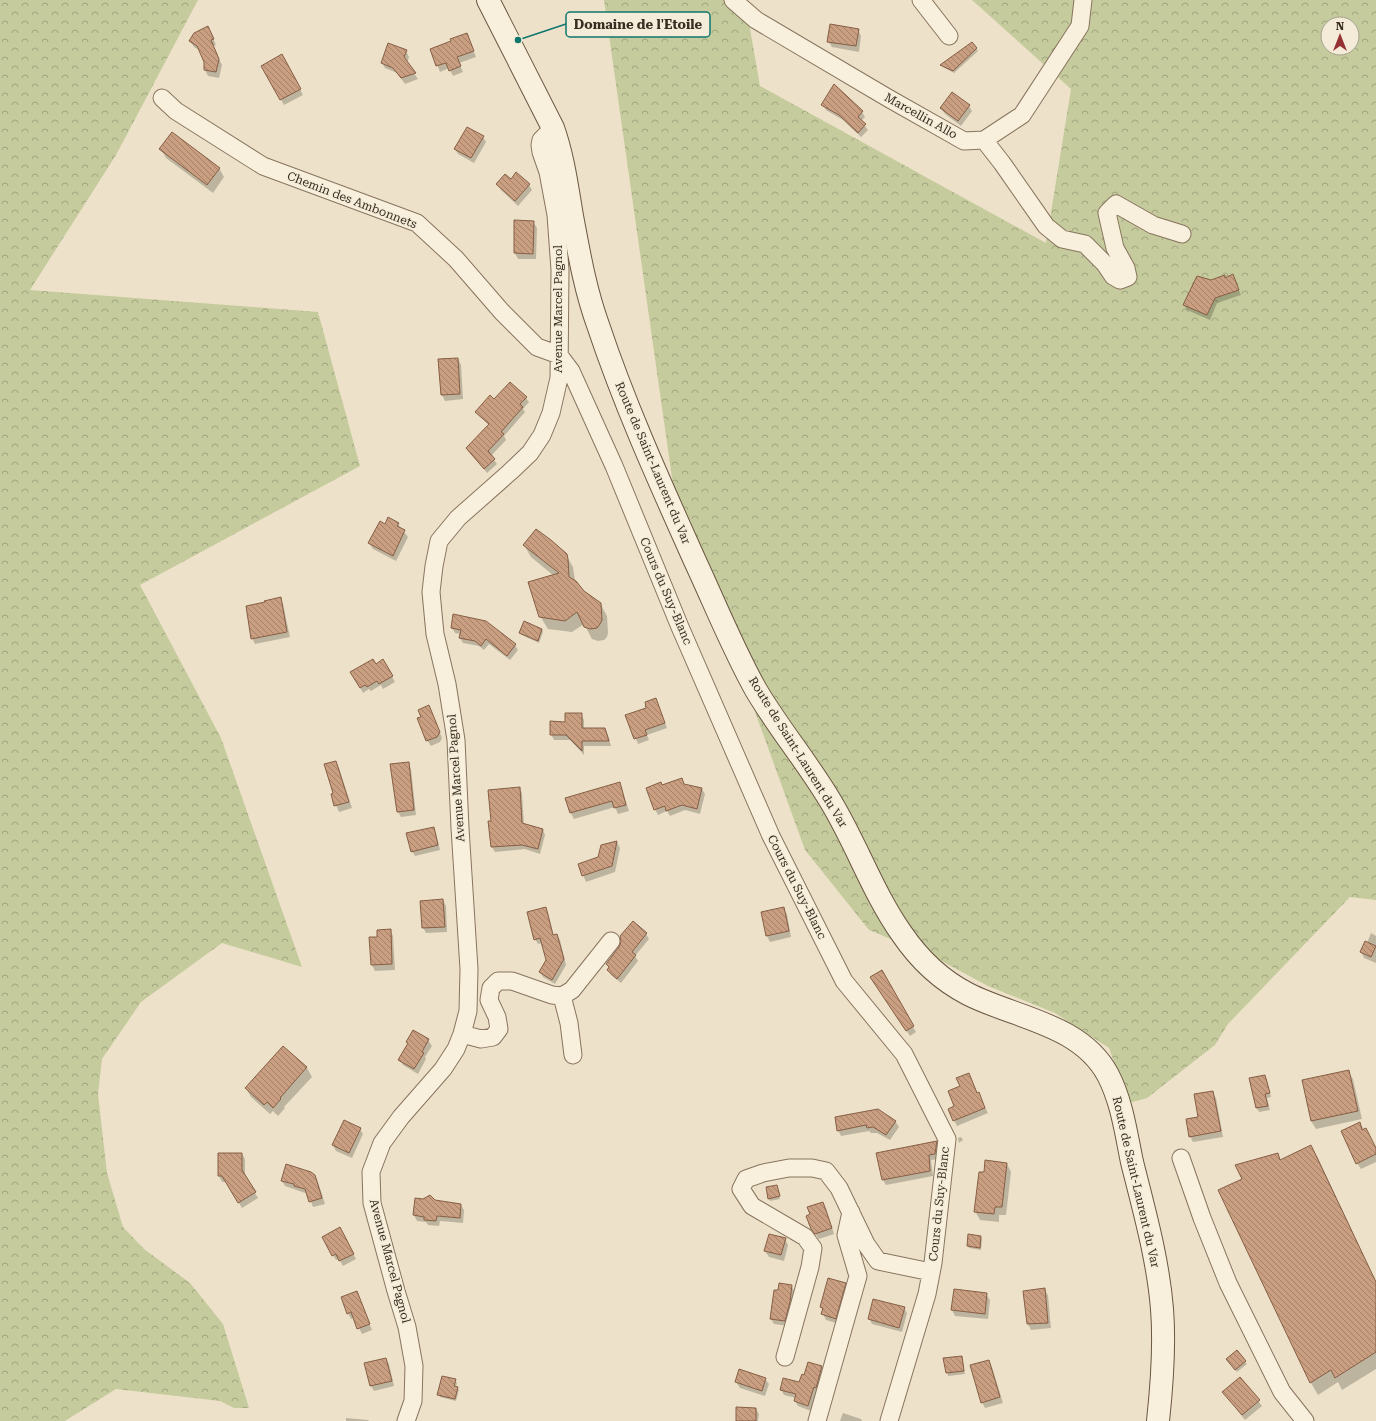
<svg xmlns="http://www.w3.org/2000/svg" width="1376" height="1421" viewBox="0 0 1376 1421" font-family="'Roboto Serif',serif">
	<style>
		.forest { fill: url(#forest-crowns); fill-rule: evenodd }
		.shadow { fill: #0003 }
		.building { fill: url(#building-back-hatch); stroke: #865f45 }
		.lines { fill: none; stroke-linecap: round; stroke-linejoin: round }
		.street-casing { stroke: #88745e; stroke-width: 19 }
		.secondary-casing { stroke: #6a5641; stroke-width: 24 }
		.street { stroke: #f8efdc; stroke-width: 17 }
		.secondary { stroke: #f8efdc; stroke-width: 22 }
		.labels { text-anchor: middle; stroke-width: 3; stroke-linejoin: round; paint-order: stroke }
		.street-label { font-size: 12px; fill: #392d21; stroke: #f4ecd8 }
		.leader { fill: none; stroke: #0f766e; stroke-width: 1.5 }
		.callout-dot { fill: #0f766e; stroke: #f4ecd8; stroke-width: 1.5 }
		.callout { fill: #f4ecd8; stroke: #0f766e; stroke-width: 1.5 }
		.callout-label { font-size: 13px; text-anchor: middle; font-weight: bold; fill: #392d21 }
	</style>
	<defs>
		<pattern id="forest-crowns" width="20" height="18" patternUnits="userSpaceOnUse"><rect width="20" height="18" fill="#c5cb9d"/><path d="M2 6a3 3 0 1 1 6 0M12 15a3 3 0 1 1 6 0" fill="none" stroke="#a1a580"/></pattern>
		<pattern id="building-back-hatch" width="6" height="6" patternUnits="userSpaceOnUse"><rect width="6" height="6" fill="#c99e81"/><path d="M-1 5l2 2M0 0l6 6M5-1l2 2" fill="none" stroke="#a48169"/></pattern>
	</defs>
	<rect width="100%" height="100%" fill="#ede2c9"/>
	<!-- forest -->
	<path class="forest" d="M0 0H198L116 155 30 290 318 312 360 466 140 585 221 738 302 967 222 943 141 1002 102 1059 98 1094 107 1173 123 1227 144 1249 190 1283 223 1324 249 1408H234L220 1401 116 1389 65 1421H0Z
		M604 0H745L760 86 1046 243 1071 89 972 0H1376V900L1350 897 1228 1024 1215 1045 1147 1098 1129 1103 1109 1048 1055 1013 988 986 934 957 869 930 805 850 673 485ZM1328 24H1352V48H1328Z"/>
	<!-- shadow -->
	<path class="shadow" d="M858 30 861 36 859 52 832 47 828 41Z
		M211 33 216 45 213 46 222 65 219 78 208 76 205 70V61L201 51 194 47 190 41Z
		M467 34 476 57 459 63 463 72 453 76 449 68 440 72 431 49 452 42Z
		M972 43 978 51 954 73 943 67 941 65Z
		M406 51 409 57 407 63 418 79 405 84 397 73 385 68 382 63Z
		M285 60 303 95 284 105 262 66Z
		M834 85 862 112 865 117 861 121 868 130 861 137 843 120 826 110 823 105Z
		M969 106 972 111 961 126 945 114 941 108Z
		M483 137 486 142 474 163 458 154 455 149Z
		M161 149 219 168 224 177 213 193 166 158Z
		M511 180 529 185 532 190 518 206 501 190 498 184Z
		M533 222 537 228 536 259H518L515 253Z
		M1224 276 1225 279 1233 276 1241 295 1217 303 1210 320 1187 310 1184 305 1211 281Z
		M458 359 461 365 463 399 445 401 442 395Z
		M526 398 529 402 523 409 525 412 504 436 506 440 491 456 497 464 487 473 468 449 489 425 479 416 477 412 494 400Z
		M398 524 408 537 396 561 373 549 369 543 385 525Z
		M524 545 566 555 573 567 575 581 584 591 600 603 607 616 608 633 607 637 604 640 598 641 592 639 584 624 572 632 548 629 540 616 554 576 531 557Z
		M280 598 283 604 290 637 255 644 252 638Z
		M454 616 515 645 518 650 510 660 489 644 484 650 479 646 463 643 460 638 461 634 455 633 452 628Z
		M542 629 543 632 539 643 522 635 520 633Z
		M383 661 395 682 383 689 381 685 371 691 369 689 363 693 352 672 375 665Z
		M658 704 667 728 647 735 649 740 638 744 627 716Z
		M429 707 442 738 440 742 431 746 427 740 422 717Z
		M581 714 584 720V729H605L608 735 611 746H584V755L570 740H554L551 734 566 723Z
		M336 762 339 768 352 808 339 812 332 795 334 794Z
		M408 763 411 769 416 815 401 817 398 812Z
		M682 779 685 785 702 789 705 794 700 814 685 810 670 816 667 811 658 815 655 809 662 786Z
		M619 784 622 789 629 811 618 814 615 807 574 819 571 813 566 799Z
		M519 788 522 793 524 825 543 830 545 835 540 854 525 849 495 852 492 847 489 822H492Z
		M433 828 436 833 440 850 415 856 412 851Z
		M617 842 620 848 615 872 586 882 579 865 599 858 602 846Z
		M443 900 446 906 447 932 426 933 423 927Z
		M545 908 548 913 554 936 557 935 560 940 566 965 555 984 543 977 540 972 547 960 543 943 538 944 535 939Z
		M783 908 787 914 791 937 770 942 767 936Z
		M390 930 393 936 395 970 375 971 372 965 370 938H378Z
		M1371 933 1376 936V963L1364 958 1361 952 1367 943Z
		M646 934 649 939 635 956 638 961 621 983 611 975 608 970 609 968 607 964Z
		M881 972 916 1032 910 1036 875 982Z
		M414 1031 428 1040 432 1046 425 1057 426 1059 418 1074 403 1065 400 1060 409 1044 407 1042Z
		M283 1047 307 1068 312 1077 284 1107 285 1108 278 1116 273 1111 270 1114 251 1097 246 1088Z
		M1348 1071 1353 1079 1362 1119 1316 1129 1311 1121Z
		M968 1074 988 1113 957 1126 954 1120 956 1106 961 1087Z
		M1265 1076 1267 1080 1271 1097 1267 1098 1270 1110 1259 1112 1257 1108 1250 1079Z
		M1212 1092 1216 1098 1223 1137 1193 1142 1190 1136Z
		M836 1118 895 1121 899 1127 890 1140 877 1133H871L869 1131 841 1136 838 1130Z
		M1360 1123 1376 1149V1162L1361 1169 1357 1163Z
		M360 1129 363 1134 352 1158 336 1151 333 1145Z
		M961 1137 963 1140 959 1143 958 1138Z
		M936 1142 939 1147 938 1159 931 1160 933 1176 886 1185 883 1180 878 1153Z
		M1311 1146 1318 1158 1376 1282V1369L1342 1390 1338 1382 1318 1395 1311 1383 1243 1179 1277 1154 1281 1161Z
		M219 1154H242L245 1159V1176L258 1198 242 1208 226 1182H222L219 1176Z
		M1007 1164 1011 1172 1006 1215H999V1222L980 1220 975 1211 984 1173Z
		M315 1176 318 1182 325 1204 313 1207 308 1194 285 1186 282 1181Z
		M777 1186 780 1199 770 1201 769 1198Z
		M434 1201 461 1205 464 1210 463 1223 440 1221 439 1226 428 1225 426 1222 417 1221 414 1215Z
		M823 1203 826 1208 834 1234 819 1239 812 1229Z
		M340 1228 356 1259 343 1266 339 1259 336 1260 323 1237Z
		M981 1237 982 1239 981 1250 969 1248 968 1246Z
		M785 1239 788 1245 784 1261 769 1257 765 1251Z
		M845 1284 848 1290 839 1324 826 1320 823 1314V1312L821 1307Z
		M791 1286 795 1292 788 1326 774 1324 771 1319 778 1291Z
		M1044 1289 1048 1295 1051 1328 1031 1330 1028 1324 1024 1292Z
		M356 1292 372 1330 362 1334 354 1318 351 1319 348 1313Z
		M986 1294 990 1300 988 1319 955 1316 952 1310Z
		M904 1308 907 1313 902 1332 872 1324 869 1318Z
		M962 1357 965 1374 948 1376 945 1359Z
		M386 1359 389 1364 394 1386 374 1391 371 1386 365 1364Z
		M989 1361 992 1367 1003 1403 985 1408 982 1402Z
		M1229 1362H1245L1247 1364 1237 1372Z
		M822 1367 825 1372 817 1392 811 1411 798 1406 795 1401 796 1398 784 1395 781 1389 800 1383 804 1376Z
		M1240 1378 1262 1406 1245 1420 1227 1397Z
		M765 1379 769 1384 765 1396 740 1388 736 1382Z
		M455 1380 457 1383 456 1387 459 1390 456 1401 440 1397 439 1395Z
		M756 1409 759 1414 758 1421H736V1414Z
		M843 1413 861 1419 862 1421H840Z
		M346 1418 368 1420 369 1421H346Z"/>
	<!-- building -->
	<path class="building" d="M830 24 859 29 856 46 827 42Z
		M208 26 214 39 211 40 219 59 216 72 204 70V62L197 46 189 41 194 33Z
		M467 33 474 51 457 57 461 66 449 71 446 63 436 66 430 49 451 41 450 39Z
		M972 42 977 48 953 71 940 65Z
		M388 43 407 50 404 57 416 73 401 78 393 68 381 63Z
		M282 54 301 89 280 100 261 66Z
		M834 84 863 111 858 117 866 124 858 133 839 115 821 105Z
		M952 92 970 105 958 121 940 108Z
		M467 127 484 136 471 158 454 149Z
		M172 132 220 168 207 185 159 149Z
		M516 172 530 184 515 201 496 184 505 174 511 179Z
		M514 220 534 221 533 254 514 253Z
		M1233 274 1239 290 1215 298 1207 315 1183 305 1197 276 1211 280 1225 275V278Z
		M458 358 460 394 441 395 438 359Z
		M510 382 527 397 520 404 523 407 501 432 504 434 488 451 495 459 484 469 466 448 489 424 475 412 490 395 494 399Z
		M388 517 399 523 397 526 405 530 393 556 368 543 380 521 385 524Z
		M536 529 551 540 567 554 568 559 569 577 576 581 584 591 601 603 602 620 600 624 597 628 590 629 584 627 577 612 565 621 539 617 528 582 559 573 523 545Z
		M281 597 287 632 251 639 246 606 265 602 264 601Z
		M453 614 486 621 516 644 507 656 486 639 481 646 475 641 459 638 461 630 451 628Z
		M524 621 542 629 538 641 519 633Z
		M373 659 376 664 383 659 393 676 379 684 377 681 367 687 365 685 360 688 350 672Z
		M656 698 665 723 645 730 647 735 634 739 625 715 646 708 645 702Z
		M429 705 440 732 437 737 426 741 417 718 421 717 418 710Z
		M565 713H582V728H605L609 741H582V751L566 735H550V721L565 722Z
		M336 761 349 802 334 806 331 794 333 793 324 764Z
		M409 762 414 810 397 812 390 764Z
		M682 778 684 784 702 788 697 809 682 805 666 811 665 806 654 810 646 788 661 782 662 785Z
		M620 782 626 805 614 808 612 801 570 813 565 798Z
		M520 787 522 823 543 829 538 849 522 845 491 847 488 821H491L488 790Z
		M434 827 438 845 411 852 406 833Z
		M617 841 612 866 582 876 578 864 598 857 601 845Z
		M443 899 445 927 422 928 420 901Z
		M546 907 553 935 557 934 564 959 552 980 539 972 546 960 540 938 534 940 527 912Z
		M784 907 789 931 766 936 761 912Z
		M633 921 647 933 632 952 636 955 617 979 607 970 609 967 606 964 619 947 621 942 620 936Z
		M391 929 392 964 371 965 369 937H377V930Z
		M1365 941 1376 946 1371 957 1360 952Z
		M882 970 914 1026 906 1031 870 977Z
		M413 1030 429 1039 422 1052 424 1053 414 1069 398 1060 408 1043 406 1042Z
		M283 1046 307 1067 280 1098 281 1099 273 1108 267 1102 264 1105 245 1088Z
		M1349 1070 1358 1111 1311 1121 1302 1080Z
		M969 1073 977 1093 979 1092 985 1108 953 1121 948 1109 954 1106 948 1091 960 1086 956 1078Z
		M1265 1075 1270 1093 1265 1094 1268 1106 1256 1108 1249 1078Z
		M1213 1091 1221 1131 1189 1137 1186 1119 1198 1117 1194 1094Z
		M878 1109 896 1121 886 1135 873 1127 867 1128 866 1125 837 1131 835 1117Z
		M344 1120 361 1128 349 1153 332 1145Z
		M1360 1122 1362 1130 1366 1128 1376 1148V1154L1356 1164 1341 1131Z
		M937 1141 935 1154 929 1155 930 1171 882 1180 876 1153Z
		M1311 1145 1376 1282V1352L1335 1378 1331 1370 1310 1383 1218 1190 1242 1179 1235 1165 1278 1153 1280 1160Z
		M218 1153H242V1170L256 1192 238 1203 222 1176H218Z
		M985 1160 1007 1163 1002 1207H995L994 1214 974 1212 979 1172H984Z
		M286 1164 311 1172 315 1175 322 1198 309 1202 305 1189 294 1186V1184L281 1181Z
		M777 1185 780 1196 768 1199 766 1187Z
		M430 1195 435 1200 461 1204 460 1218 437 1216 436 1221 424 1220V1217L413 1215 415 1198 423 1199Z
		M823 1202 832 1228 815 1234 811 1229 806 1216 810 1214 807 1207Z
		M340 1227 354 1254 339 1261 336 1254 332 1256 322 1237Z
		M769 1234 786 1238 781 1255 764 1251Z
		M968 1234 981 1236 980 1248 967 1246Z
		M828 1278 846 1283 836 1319 821 1314 823 1308 820 1307Z
		M779 1283 792 1285 790 1302 785 1321 770 1319 774 1290H778Z
		M1045 1288 1048 1323 1027 1324 1023 1291Z
		M954 1289 987 1293 985 1314 951 1310Z
		M357 1291 370 1324 357 1329 351 1312 347 1314 341 1297Z
		M873 1299 905 1307 899 1328 868 1319Z
		M1237 1350 1246 1361 1235 1370 1226 1359Z
		M962 1356 964 1371 946 1373 943 1358Z
		M386 1358 392 1381 370 1386 364 1363Z
		M989 1360 1000 1397 981 1403 970 1365Z
		M808 1362 822 1366 816 1388 814 1387 808 1406 794 1401 796 1394 780 1390 783 1378 799 1382 802 1374 804 1375Z
		M739 1369 766 1378 762 1391 735 1382Z
		M442 1376 456 1379 454 1386 458 1387 455 1399 437 1395Z
		M1240 1377 1260 1400 1242 1415 1222 1392Z
		M736 1407 756 1408V1421H736Z"/>
	<g class="lines">
		<!-- street casing -->
		<g class="street-casing">
			<path id="street" d="M733 0 756 20 888 98 964 141 984 140 1022 115 1080 26 1083 0
				M921 0 949 36
				M162 98 176 111 263 166 417 223 456 259 502 312 537 347 559 355 571 371 614 466 680 627 771 836 844 981 904 1054 947 1139 933 1263 927 1294 889 1421
				M984 140 1002 163 1046 226 1062 239 1085 244 1105 264 1113 276 1120 280 1128 277 1126 268 1115 248 1107 213 1116 204 1153 225 1182 234
				M562 996 569 1023 573 1055
				M462 1034 481 1039 493 1037 499 1029 497 1017 489 1000 491 988 498 981H512L552 995 562 996 572 990 611 941
				M1181 1158 1202 1218 1228 1283 1282 1392 1305 1421
				M785 1357 810 1267 813 1248 805 1237 752 1206 741 1189 746 1179 763 1173 789 1168H812L826 1171 839 1188 866 1244 878 1261 931 1272
				M406 1421 413 1401 414 1366 407 1327 396 1291 372 1203 371 1172 382 1143 401 1117 443 1069 456 1049 462 1034 468 1011 469 969 460 828 456 740 447 684 435 634 431 592 434 566 439 541 458 518 510 472 530 453 542 435 551 413 559 378 560 270 556 215 548 172 541 152 540 145 541 140 553 128
				M817 1421 858 1276 846 1235 851 1212"/>
		</g>
		<!-- secondary casing -->
		<g class="secondary-casing">
			<path id="secondary" d="M488 0 553 128C563 156 567 186 572 216 579 253 585 289 598 325 625 406 660 483 695 561 715 604 733 649 756 690 779 729 808 763 831 802 857 845 873 893 902 934 919 959 941 980 968 994 1015 1018 1081 1024 1108 1075 1122 1102 1126 1133 1132 1162 1144 1210 1158 1259 1162 1309 1165 1346 1162 1384 1158 1421"/>
		</g>
		<!-- street -->
		<use href="#street" class="street"/>
		<!-- secondary -->
		<use href="#secondary" class="secondary"/>
	</g>
	<g class="labels">
		<!-- street labels -->
		<g class="street-label">
			<text transform="translate(921 116) rotate(29)" y="4">Marcellin Allo</text>
			<text transform="translate(352 200) rotate(21)" y="4">Chemin des Ambonnets</text>
			<text transform="translate(558 309) rotate(-90)" y="4">Avenue Marcel Pagnol</text>
			<text transform="translate(653 463) rotate(67)" y="4">Route de Saint-Laurent du Var</text>
			<text transform="translate(666 591) rotate(67)" y="4">Cours du Suy-Blanc</text>
			<text transform="translate(798 752) rotate(58)" y="4">Route de Saint-Laurent du Var</text>
			<text transform="translate(456 778) rotate(-94)" y="4">Avenue Marcel Pagnol</text>
			<text transform="translate(797 887) rotate(63)" y="4">Cours du Suy-Blanc</text>
			<text transform="translate(1136 1182) rotate(77)" y="4">Route de Saint-Laurent du Var</text>
			<text transform="translate(939 1204) rotate(-84)" y="4">Cours du Suy-Blanc</text>
			<text transform="translate(390 1261) rotate(75)" y="4">Avenue Marcel Pagnol</text>
		</g>
	</g>
	<!-- callouts -->
	<path class="leader" d="M518 40L566 24"/>
	<circle class="callout-dot" cx="518" cy="40" r="4"/>
	<rect class="callout" x="566" y="12" width="144" height="25" rx="4"/>
	<g class="callout-label">
		<text x="638" y="29">Domaine de l'Etoile</text>
	</g>
	<!-- north arrow -->
	<g transform="translate(1340 36)"><circle r="19" fill="#f4ecd8" stroke="#a9a08f"/>
	<path d="M0-3L7 15L0 10L-7 15Z" fill="#943132"/>
	<text y="-6" font-size="11" font-weight="bold" text-anchor="middle" fill="#392d21">N</text>
	</g>
</svg>
